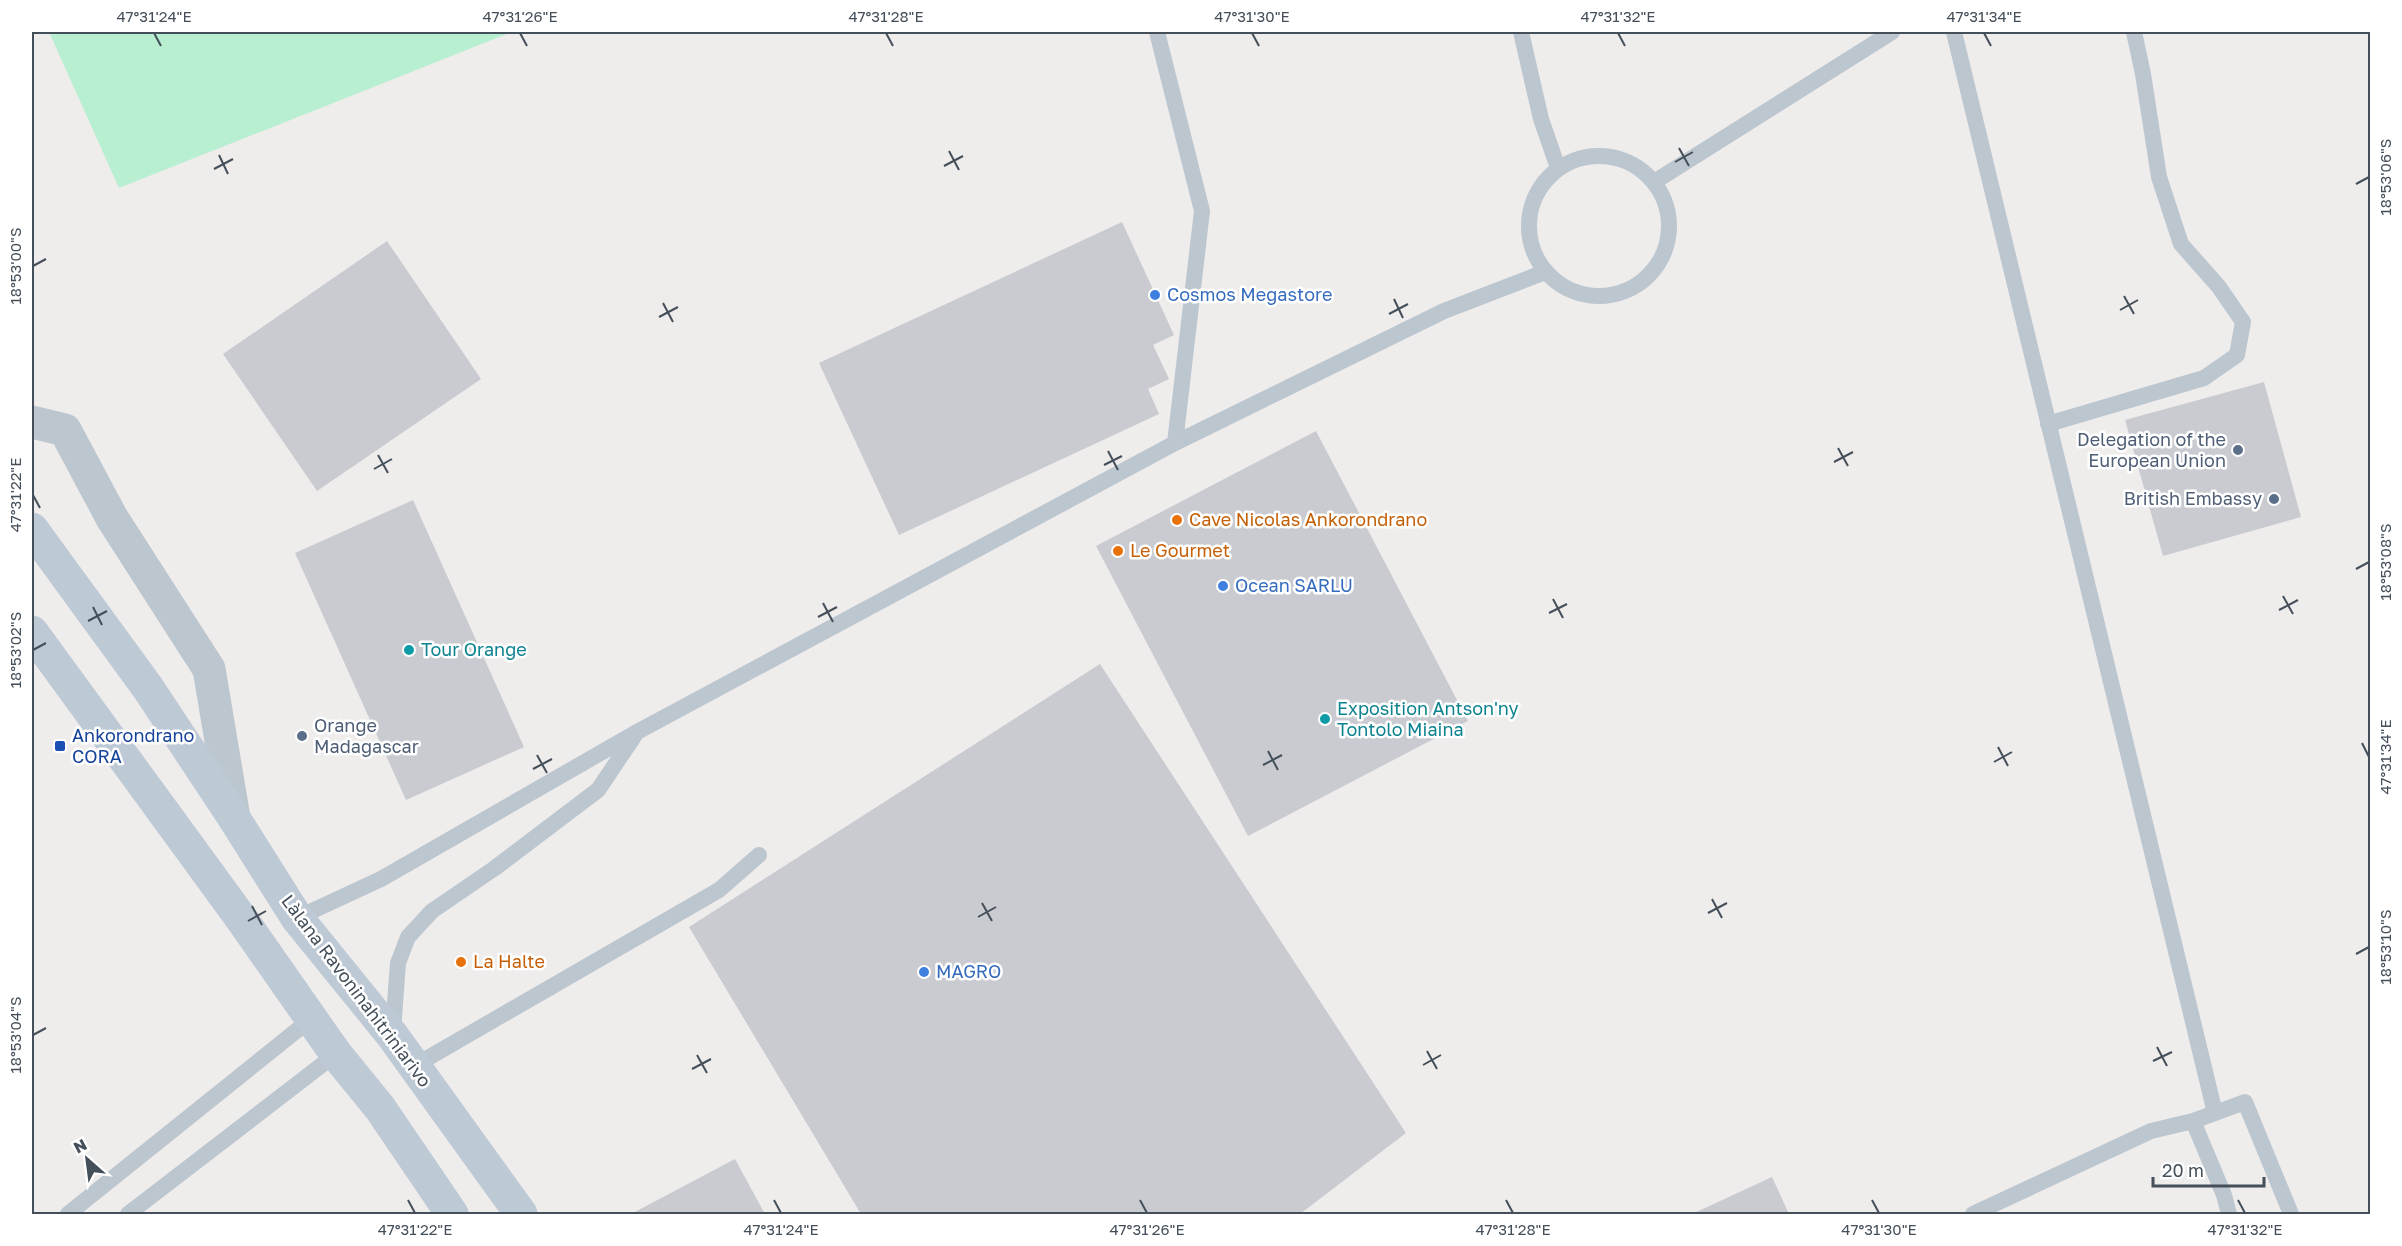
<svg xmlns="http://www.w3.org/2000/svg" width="2402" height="1246" viewBox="0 0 2402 1246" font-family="'Golos Text',sans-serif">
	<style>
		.green { fill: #b8efd0 }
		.building { fill: #c9cbd1 }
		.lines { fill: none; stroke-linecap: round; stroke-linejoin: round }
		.lane { stroke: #bcc6cf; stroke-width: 16 }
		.street { stroke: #bcc6cf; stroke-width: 33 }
		.secondary { stroke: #bec9d6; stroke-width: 33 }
		.ticks { fill: none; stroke: #444f5a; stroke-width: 2 }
		.shop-dot { fill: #3f7fe0; stroke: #fff; stroke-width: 2 }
		.service-dot { fill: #5c6f8a; stroke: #fff; stroke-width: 2 }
		.food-dot { fill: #e8710a; stroke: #fff; stroke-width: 2 }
		.culture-dot { fill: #0f9aa8; stroke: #fff; stroke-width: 2 }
		.transit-dot { fill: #1a4fb4; stroke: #fff; stroke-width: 2 }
		.labels { text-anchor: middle; stroke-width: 5; stroke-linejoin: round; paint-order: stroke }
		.shop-label { font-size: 18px; fill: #366cbe; stroke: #fff; text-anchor: start }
		.service-label { font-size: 18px; fill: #4e5e75; stroke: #fff; text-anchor: end }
		.food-label { font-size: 18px; fill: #c56008; stroke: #fff; text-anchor: start }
		.culture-label { font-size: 18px; fill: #0d838f; stroke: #fff; text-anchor: start }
		.transit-label { font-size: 18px; fill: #164399; stroke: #fff; text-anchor: start }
		.street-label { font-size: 18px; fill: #444f5a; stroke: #fff }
		.neatline { fill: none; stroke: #444f5a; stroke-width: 2 }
		.ticks-label { font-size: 15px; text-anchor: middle; fill: #444f5a }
	</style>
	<rect width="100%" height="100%" fill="#efecec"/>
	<!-- green -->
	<path class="green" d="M49 32H512L119 188Z"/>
	<!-- building -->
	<path class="building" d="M1122 222 1174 335 1153 345 1169 379 1148 389 1159 414 899 535 819 363Z
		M387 241 481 379 317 491 223 354Z
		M2264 382 2301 517 2163 556 2125 420Z
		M1316 431 1468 721 1248 836 1096 546Z
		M413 500 524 747 406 800 295 553Z
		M1100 664 1406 1133 1300 1214H861L689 927Z
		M735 1159 765 1214H631Z
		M1772 1177 1789 1214H1692Z"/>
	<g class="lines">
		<!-- lane -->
		<path class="lane" d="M1157 32 1202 211 1175 443
			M1521 32 1541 119 1558 168
			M1954 32 2215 1113
			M1529 226a70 70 0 1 1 140 0a70 70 0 1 1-140 0Z
			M1654 182 1892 32
			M2048 424 2204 378 2237 355 2243 322 2219 287 2181 244 2159 177 2143 74 2134 32
			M297 918 381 879 637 732 1175 443 1444 311 1545 272
			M393 1031 398 963 408 937 432 911 495 868 598 790 635 735
			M414 1066 719 890 759 855
			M2193 1121 2224 1195 2229 1214
			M68 1214 311 1019
			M128 1214 336 1054
			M1973 1214 2151 1131 2193 1121 2245 1102 2291 1214"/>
		<!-- street -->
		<path class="street" d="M32 422 65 430 112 518 209 669 234 818"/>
		<!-- secondary -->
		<path class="secondary" d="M32 529 148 688 234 818 297 918 392 1035 521 1214
			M32 632 243 921 336 1054 380 1108 452 1214"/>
	</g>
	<!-- ticks -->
	<path class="ticks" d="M154 33 161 46M520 33 527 46M886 33 893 46M1252 33 1259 46M1618 33 1625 46M1984 33 1991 46M1679 148 1689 166M949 151 959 170M219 155 228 174M1675 162 1693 152M944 166 963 156M214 169 233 159M2356 184 2369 177M33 266 46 259M2124 296 2134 314M1394 299 1403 318M663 303 673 322M2120 310 2138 300M1389 314 1408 304M659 317 678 307M1838 448 1848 466M1108 451 1118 470M378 455 388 473M1834 462 1853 452M1104 465 1122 456M374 469 392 459M33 495 40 508M2356 569 2369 562M2283 596 2293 614M1553 599 1563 618M823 603 833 622M93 607 102 625M2279 610 2298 600M1549 613 1567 604M818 617 837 607M88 621 107 611M33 650 46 643M2362 743 2369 757M1998 747 2008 766M1268 751 1278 770M537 755 547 773M1994 762 2012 752M1263 765 1282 755M533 769 552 759M1712 899 1722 918M982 903 992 921M252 906 262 925M1708 913 1727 903M978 917 996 907M248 921 266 911M2356 954 2369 947M33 1035 46 1028M2157 1047 2167 1066M1427 1051 1437 1069M697 1055 707 1073M2153 1061 2172 1052M1423 1065 1441 1055M692 1069 711 1059M408 1200 415 1213M774 1200 781 1213M1140 1200 1147 1213M1506 1200 1513 1213M1872 1200 1879 1213M2238 1200 2245 1213"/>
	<!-- markers -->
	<g class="shop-dot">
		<circle cx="1155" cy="295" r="6"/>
		<circle cx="1223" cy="586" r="6"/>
		<circle cx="924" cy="972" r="6"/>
	</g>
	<g class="service-dot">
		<circle cx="2238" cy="450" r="6"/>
		<circle cx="2274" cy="499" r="6"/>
		<circle cx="302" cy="736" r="6"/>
	</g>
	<g class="food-dot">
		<circle cx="1177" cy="520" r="6"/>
		<circle cx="1118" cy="551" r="6"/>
		<circle cx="461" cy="962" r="6"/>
	</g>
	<g class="culture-dot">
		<circle cx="409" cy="650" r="6"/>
		<circle cx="1325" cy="719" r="6"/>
	</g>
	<rect class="transit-dot" x="54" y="740" width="12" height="12" rx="3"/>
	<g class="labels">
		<!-- shop labels -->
		<g class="shop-label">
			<text x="1167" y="301">Cosmos Megastore</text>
			<text x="1235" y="592">Ocean SARLU</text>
			<text x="936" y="978">MAGRO</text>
		</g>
		<!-- service labels -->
		<g class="service-label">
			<text x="2226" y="446">Delegation of the<tspan x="2226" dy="21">European Union</tspan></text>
			<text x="2262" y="505">British Embassy</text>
			<text x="314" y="732" text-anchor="start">Orange<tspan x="314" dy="21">Madagascar</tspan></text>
		</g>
		<!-- food labels -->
		<g class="food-label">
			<text x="1189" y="526">Cave Nicolas Ankorondrano</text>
			<text x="1130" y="557">Le Gourmet</text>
			<text x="473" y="968">La Halte</text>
		</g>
		<!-- culture labels -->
		<g class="culture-label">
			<text x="421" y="656">Tour Orange</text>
			<text x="1337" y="715">Exposition Antson'ny<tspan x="1337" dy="21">Tontolo Miaina</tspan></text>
		</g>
		<!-- transit labels -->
		<g class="transit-label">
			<text x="72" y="742">Ankorondrano<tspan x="72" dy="21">CORA</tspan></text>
		</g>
		<!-- street labels -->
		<g class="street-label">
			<text transform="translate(356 991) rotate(53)" y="6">Làlana Ravoninahitriniarivo</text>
		</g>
	</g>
	<!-- border -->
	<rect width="2402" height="1246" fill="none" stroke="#ffffff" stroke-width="66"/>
	<!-- north arrow -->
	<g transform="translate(87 1159) rotate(332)" stroke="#ffffff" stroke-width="4.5" paint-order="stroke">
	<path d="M0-4.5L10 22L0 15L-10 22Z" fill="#444f5a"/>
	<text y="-9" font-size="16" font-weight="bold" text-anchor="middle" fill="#444f5a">N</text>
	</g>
	<!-- scale -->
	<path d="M2153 1177v9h111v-9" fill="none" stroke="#444f5a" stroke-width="3"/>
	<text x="2162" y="1177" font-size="18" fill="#444f5a" stroke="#ffffff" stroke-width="4.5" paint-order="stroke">20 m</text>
	<rect x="33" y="33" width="2336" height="1180" class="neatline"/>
	<g class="ticks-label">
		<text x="154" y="22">47°31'24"E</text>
		<text x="520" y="22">47°31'26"E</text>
		<text x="886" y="22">47°31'28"E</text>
		<text x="1252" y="22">47°31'30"E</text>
		<text x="1618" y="22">47°31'32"E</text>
		<text x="1984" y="22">47°31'34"E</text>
		<text transform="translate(2386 177) rotate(-90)" y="5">18°53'06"S</text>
		<text transform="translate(16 266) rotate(-90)" y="5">18°53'00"S</text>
		<text transform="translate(16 495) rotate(-90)" y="5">47°31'22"E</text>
		<text transform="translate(2386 562) rotate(-90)" y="5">18°53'08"S</text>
		<text transform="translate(16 650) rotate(-90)" y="5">18°53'02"S</text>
		<text transform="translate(2386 757) rotate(-90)" y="5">47°31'34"E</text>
		<text transform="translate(2386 947) rotate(-90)" y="5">18°53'10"S</text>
		<text transform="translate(16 1035) rotate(-90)" y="5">18°53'04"S</text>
		<text x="415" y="1235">47°31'22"E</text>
		<text x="781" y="1235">47°31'24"E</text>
		<text x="1147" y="1235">47°31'26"E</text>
		<text x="1513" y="1235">47°31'28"E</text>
		<text x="1879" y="1235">47°31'30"E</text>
		<text x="2245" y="1235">47°31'32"E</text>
	</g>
</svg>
